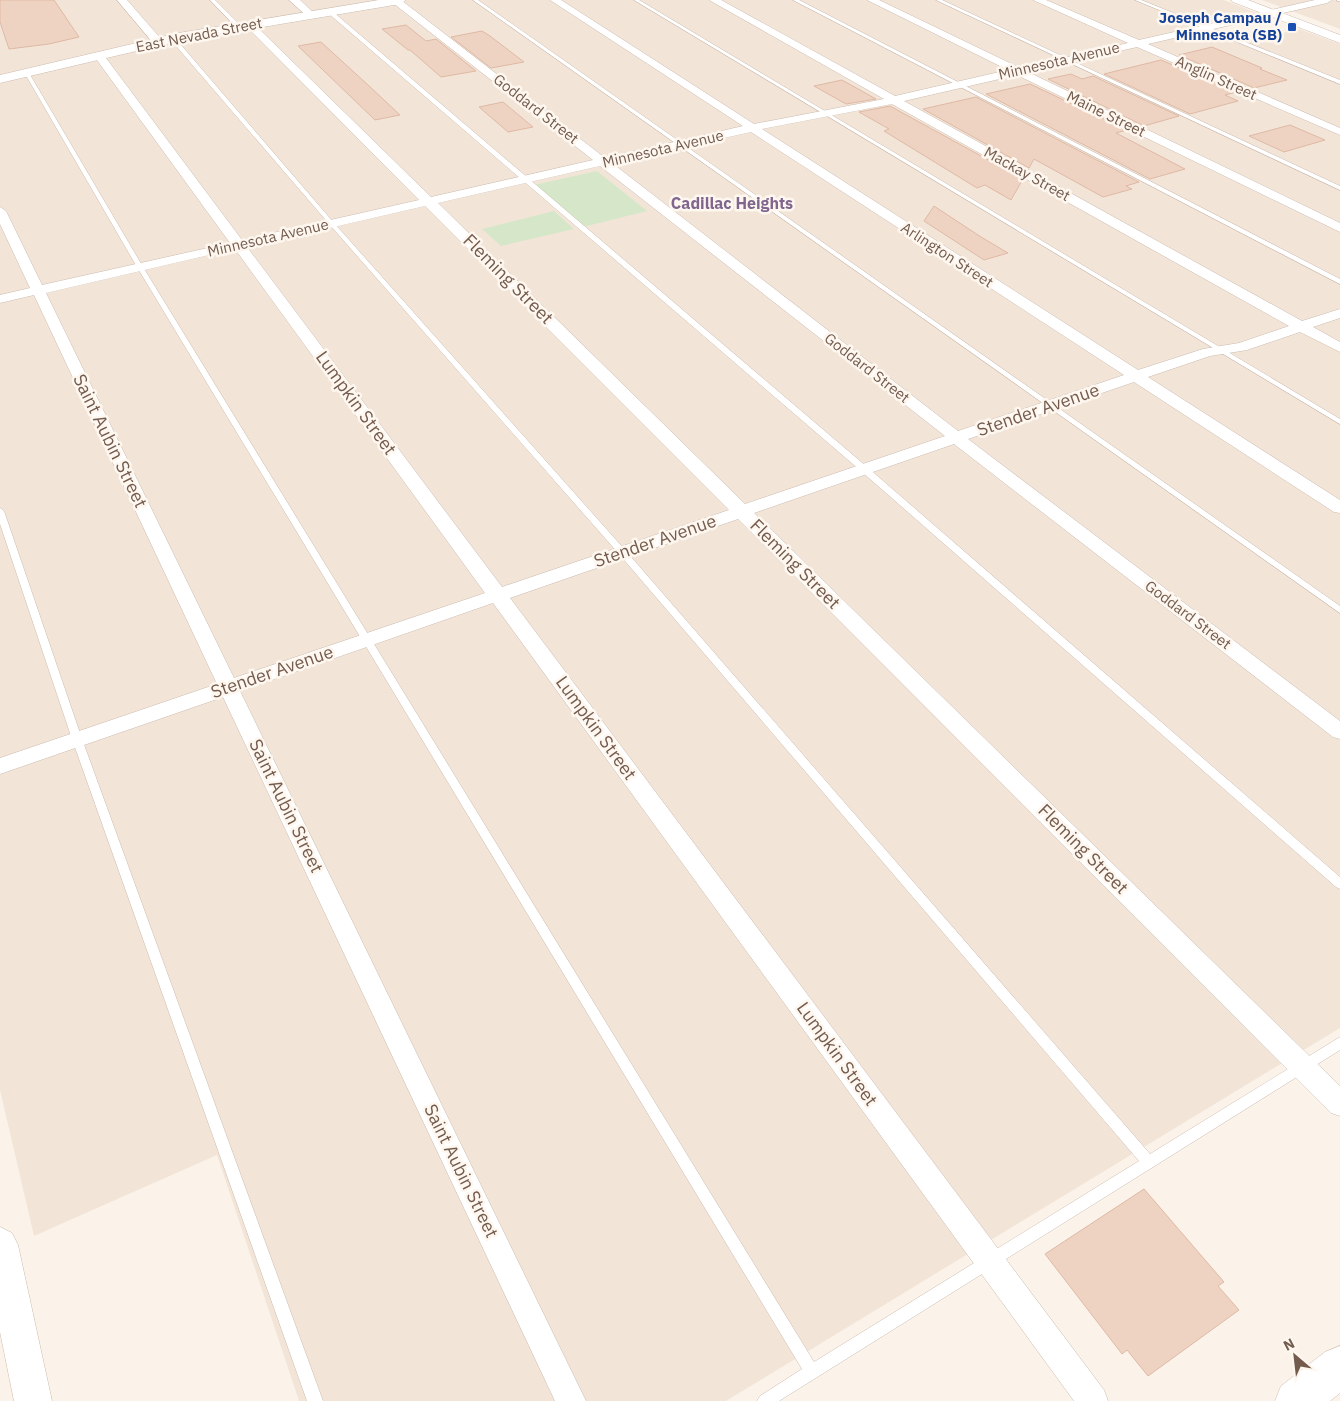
<svg xmlns="http://www.w3.org/2000/svg" width="1340" height="1401" viewBox="0 0 1340 1401" font-family="'IBM Plex Sans',sans-serif">
	<style>
		.residential { fill: #f2e5d8 }
		.green { fill: #d5e7c8 }
		.building { fill: #eed3c3; stroke: #dfb9a4 }
		.lines { fill: none; stroke-linecap: round; stroke-linejoin: round }
		.service-casing { stroke: #ccbbaf; stroke-width: 1 }
		.minor-casing { stroke: #ccbbaf; stroke-width: 1 }
		.tertiary-casing { stroke: #ccbbaf; stroke-width: 1 }
		.secondary-casing { stroke: #d0bdb0; stroke-width: 1 }
		.service { fill: #fff; fill-rule: evenodd }
		.minor { fill: #fff; fill-rule: evenodd }
		.tertiary { fill: #fff; fill-rule: evenodd }
		.secondary { fill: #fff; fill-rule: evenodd }
		.transit-dot { fill: #1a4fb4; stroke: #fef7ef; stroke-width: 2 }
		.labels { text-anchor: middle; stroke-width: 5; stroke-linejoin: round; paint-order: stroke }
		.far-transit-label { font-size: 15px; font-weight: bold; fill: #164399; stroke: #fef7ef; text-anchor: end }
		.far-street-label { font-size: 15px; fill: #735b4e; stroke: #fef7ef }
		.far-neighbourhood-label { font-size: 16px; font-weight: bold; fill: #80668f; stroke: #fef7ef }
		.street-label { font-size: 18px; fill: #735b4e; stroke: #fef7ef }
	</style>
	<rect width="100%" height="100%" fill="#fbf3e9"/>
	<!-- residential -->
	<path class="residential" d="M0 0H1224L1257 13 1204 24 1245 42 1299 29 1340 44V1028L726 1401H299L217 1155 34 1236 0 1090Z
		M1262 0H1340V29Z"/>
	<!-- green -->
	<path class="green" d="M597 171 647 211 583 227 534 185Z
		M554 211 574 229 501 246 482 229Z"/>
	<!-- building -->
	<path class="building" d="M0 0H54L79 37 49 44 9 49 0 22Z
		M406 25 426 41 436 39 476 71 441 77 410 50H408L382 29Z
		M482 31 490 36 524 62 491 68 451 37Z
		M321 42 368 85 400 115 375 120 298 46Z
		M1212 47 1262 68 1260 69 1287 80 1254 88 1179 55Z
		M1161 60 1237 92 1225 95 1238 101 1190 114 1104 74Z
		M1071 74 1082 79 1093 76 1179 116 1144 126 1048 79Z
		M842 80 876 99 846 104 814 86Z
		M1030 84 1127 130 1116 133 1185 169 1150 179 986 94Z
		M976 97 1139 182 1126 186 1132 189 1103 197 1034 159 1029 168 923 109Z
		M503 102 533 127 508 132 479 107Z
		M890 106 1023 179 1011 200 985 185 977 188 884 131 889 129 859 112Z
		M1290 125 1325 140 1284 152 1249 136Z
		M934 206 981 237 1008 253 984 260 924 221Z
		M1144 1189 1224 1282 1218 1286 1239 1310 1148 1376 1127 1350 1122 1354 1045 1254Z"/>
	<g class="lines">
		<!-- service casing -->
		<g class="service-casing">
			<path id="service" d="M210 0H215L241 26V28H237Z
				M473 0H478L1340 606V613Z
				M634 0H639L1340 419V424Z
				M793 0H799L1340 279V284Z
				M936 0H942L1340 186V190Z
				M1135 0H1141L1340 80V84Z
				M1337 0H1340V1H1337Z
				M328 11H332L867 467 1340 877V889L1336 887 861 471 328 13Z
				M171 38H175L334 223 625 550 1150 1154 1340 1037V1050L779 1401H757L760 1396 802 1369 137 267 24 72 29 73 143 267 814 1362 1139 1161 619 554 330 225 171 40Z
				M0 508 4 511 82 739 323 1401H307L72 739 0 524Z"/>
		</g>
		<!-- minor casing -->
		<g class="minor-casing">
			<path id="minor" d="M117 0H127L162 40V44H154Z
				M289 0H300L316 15 311 18 308 17Z
				M392 0H401L605 158 743 126 550 0H561L754 124 884 99 709 0H721L895 96 1008 70 867 0H879L1020 68 1128 43 1033 0H1046L1139 40 1315 0H1332L1327 3 1148 44 1340 128V135L1137 47 1028 72 1340 223V232L1017 75 904 101 1302 321 1340 309V318L1313 327 1340 342V352L1300 332 1247 350 1210 356 1148 377 1340 500V513L1334 512 1134 382 968 439 1340 721V739L1333 737 954 444 754 513 1340 1086V1116L1331 1113 738 519 510 598 1104 1390 1108 1401H1074L493 603 240 691 586 1401H555L223 697 0 774V758L217 684 34 295 0 303V295L30 288 0 224V207L6 211 42 285 230 243 94 56 99 53 103 54 242 240 419 200 247 27V23H253L431 197 593 160 393 3ZM892 104 1289 326 1239 343 1203 349 1138 370 762 129ZM751 132 1124 375 958 431 612 163ZM600 166 945 436 745 504 438 203ZM425 206 729 510 502 587 247 247ZM235 249 485 593 234 678 46 293Z"/>
		</g>
		<!-- tertiary casing -->
		<g class="tertiary-casing">
			<path id="tertiary" d="M379 0H406L400 4 179 41 0 83V75L179 33Z
				M1231 0H1248L1340 35V43L1233 2Z
				M0 1227 12 1233 18 1245 52 1401H14L0 1332Z"/>
		</g>
		<!-- secondary casing -->
		<g class="secondary-casing">
			<path id="secondary" d="M1340 1346V1393L1330 1401H1275L1281 1386 1325 1352Z"/>
		</g>
		<!-- service -->
		<use href="#service" class="service"/>
		<!-- minor -->
		<use href="#minor" class="minor"/>
		<!-- tertiary -->
		<use href="#tertiary" class="tertiary"/>
		<!-- secondary -->
		<use href="#secondary" class="secondary"/>
	</g>
	<!-- markers -->
	<rect class="transit-dot" x="1287" y="22" width="10" height="10" rx="2.5"/>
	<g class="labels">
		<!-- far-transit labels -->
		<g class="far-transit-label">
			<text x="1282" y="23">Joseph Campau /<tspan x="1282" dy="17">Minnesota (SB)</tspan></text>
		</g>
		<!-- far-street labels -->
		<g class="far-street-label">
			<text transform="translate(199 35) rotate(-11)" y="5">East Nevada Street</text>
			<text transform="translate(1059 61) rotate(-13)" y="5">Minnesota Avenue</text>
			<text transform="translate(1216 78) rotate(24)" y="5">Anglin Street</text>
			<text transform="translate(536 109) rotate(38)" y="5">Goddard Street</text>
			<text transform="translate(1106 114) rotate(26)" y="5">Maine Street</text>
			<text transform="translate(663 149) rotate(-13)" y="5">Minnesota Avenue</text>
			<text transform="translate(1027 174) rotate(29)" y="5">Mackay Street</text>
			<text transform="translate(268 238) rotate(-13)" y="5">Minnesota Avenue</text>
			<text transform="translate(947 255) rotate(33)" y="5">Arlington Street</text>
			<text transform="translate(867 368) rotate(38)" y="5">Goddard Street</text>
			<text transform="translate(1188 615) rotate(37)" y="5">Goddard Street</text>
		</g>
		<!-- far-neighbourhood labels -->
		<g class="far-neighbourhood-label">
			<text x="732" y="209">Cadillac Heights</text>
		</g>
		<!-- street labels -->
		<g class="street-label">
			<text transform="translate(508 279) rotate(45)" y="6">Fleming Street</text>
			<text transform="translate(356 403) rotate(54)" y="6">Lumpkin Street</text>
			<text transform="translate(1038 410) rotate(-19)" y="6">Stender Avenue</text>
			<text transform="translate(110 441) rotate(64)" y="6">Saint Aubin Street</text>
			<text transform="translate(655 541) rotate(-19)" y="6">Stender Avenue</text>
			<text transform="translate(795 564) rotate(45)" y="6">Fleming Street</text>
			<text transform="translate(272 672) rotate(-19)" y="6">Stender Avenue</text>
			<text transform="translate(596 728) rotate(54)" y="6">Lumpkin Street</text>
			<text transform="translate(286 806) rotate(64)" y="6">Saint Aubin Street</text>
			<text transform="translate(1083 849) rotate(45)" y="6">Fleming Street</text>
			<text transform="translate(837 1054) rotate(54)" y="6">Lumpkin Street</text>
			<text transform="translate(461 1171) rotate(64)" y="6">Saint Aubin Street</text>
		</g>
	</g>
	<!-- north arrow -->
	<g transform="translate(1295 1356) rotate(332)" stroke="#fef7ef" stroke-width="4" paint-order="stroke">
	<path d="M0-4L9 19L0 12L-9 19Z" fill="#735b4e"/>
	<text y="-8" font-size="14" font-weight="bold" text-anchor="middle" fill="#735b4e">N</text>
	</g>
</svg>
